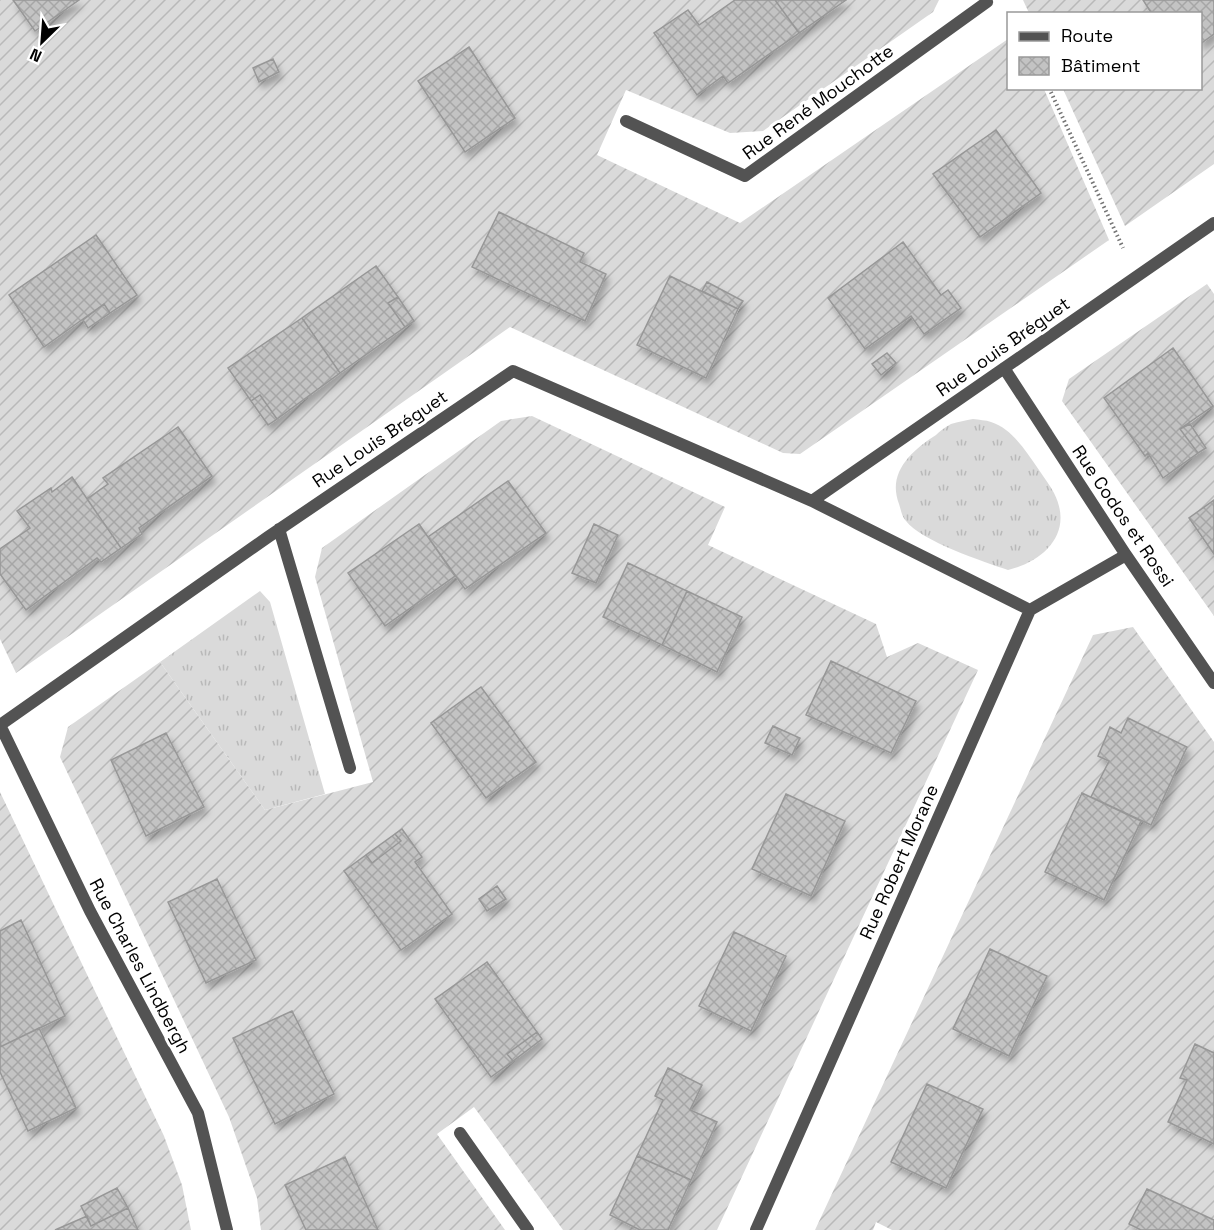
<svg xmlns="http://www.w3.org/2000/svg" width="1214" height="1230" viewBox="0 0 1214 1230" font-family="'Space Grotesk',sans-serif">
	<style>
		.grass { fill: url(#grass-tufts) }
		.garden { fill: url(#garden-furrows); fill-rule: evenodd }
		.building { fill: url(#building-cross-hatch); stroke: #979797; stroke-width: 1.5; filter: url(#shadow) }
		.lines { fill: none; stroke-linecap: round; stroke-linejoin: round }
		.path { stroke: #757575; stroke-width: 4; stroke-dasharray: 1.5 3; stroke-linecap: butt }
		.minor { stroke: #535353; stroke-width: 12 }
		.labels { text-anchor: middle; stroke-width: 6; stroke-linejoin: round; paint-order: stroke }
		.street-label { font-size: 18px; fill: #000; stroke: #fff }
	</style>
	<defs>
		<pattern id="grass-tufts" width="24" height="20" patternUnits="userSpaceOnUse" patternTransform="scale(1.5)"><rect width="24" height="20" fill="#dadada"/><path d="M3 7l-1-3M5 7V3M7 7l1-3M15 17l-1-3M17 17v-4M19 17l1-3" fill="none" stroke="#b9b9b9"/></pattern>
		<pattern id="garden-furrows" width="10" height="10" patternUnits="userSpaceOnUse" patternTransform="scale(1.5)"><rect width="10" height="10" fill="#dadada"/><path d="M-1 1l2-2M0 10L10 0M9 11l2-2" fill="none" stroke="#b9b9b9"/></pattern>
		<pattern id="building-cross-hatch" width="8" height="8" patternUnits="userSpaceOnUse" patternTransform="scale(1.5)"><rect width="8" height="8" fill="#c3c3c3"/><path d="M0 0l8 8M0 8l8-8" fill="none" stroke="#a6a6a6"/></pattern>
		<filter id="shadow"><feDropShadow dx="3.5" dy="6" stdDeviation="3" flood-color="#0004"/></filter>
	</defs>
	<rect width="100%" height="100%" fill="#fff"/>
	<!-- grass -->
	<path class="grass" d="M973 419C979 420 986 420 991 422 1013 429 1027 453 1039 470 1044 478 1050 485 1054 493 1074 532 1045 561 1008 570 984 562 921 541 906 521 902 517 901 510 899 504 887 473 911 451 936 435 940 431 945 427 951 424 958 422 966 420 973 419Z
		M260 591 270 602 325 794 265 810 160 662Z"/>
	<!-- garden -->
	<path class="garden" d="M0 0H13L35 31 79 0H735L699 25 688 10 654 33 697 95 723 76 728 83 846 0H939L933 12 763 131 730 133 626 90 597 155 740 223 1008 39V88L1044 89 1109 240 800 454 783 453 510 327 16 673 0 639V574L26 610 97 558 101 562 142 534 139 528 212 476 177 427 103 478 108 484 87 499 72 477 52 492 51 489 30 528 0 549ZM469 48 515 118 465 152 418 81ZM996 130 1041 193 980 237 933 174ZM499 212 584 253 580 262 606 274 472 267ZM96 236 137 295 88 328 83 320 44 347 9 295ZM903 242 941 295 948 290 961 308 924 334 911 316 865 349 828 298ZM376 266 414 321 268 425 229 368ZM670 277 702 291 707 282 743 301 706 378 637 345Z
		M1023 0H1143L1152 13H1029Z
		M1214 34V164L1125 226 1063 89 1200 88 1201 44Z
		M1207 284 1214 294V500L1189 518 1214 554V616L1062 401 1069 379ZM1173 349 1213 406 1190 424 1206 448 1163 478 1148 453 1144 455 1104 398Z
		M532 416 725 507 708 545 876 624 887 657 918 643 978 670 717 1230H668L717 1123 690 1110 702 1085 668 1069 663 1100 610 1215 640 1230H563L474 1107 437 1134 505 1230H261L257 1198 229 1117 60 757 68 727 160 662 265 810 373 782 315 577 322 548 501 421ZM508 482 546 533 465 589 455 576 384 625 348 573 419 524 428 537ZM594 524 618 536 596 583 572 573ZM628 563 741 617 717 672 603 617ZM832 662 915 701 891 753 806 715ZM166 733 203 807 146 836 111 760ZM786 794 845 821 811 896 752 869ZM402 830 422 857 415 862 452 914 401 950 344 871ZM734 932 786 955 751 1031 699 1006ZM486 962 542 1039 513 1061 435 999Z
		M1133 627 1214 742V1053L1195 1044 1180 1077 1187 1080 1168 1121 1214 1144V1220L1147 1189 1129 1224 1141 1230H892L876 1222 873 1230H815L1093 635ZM1128 719 1187 747 1151 824 1141 821 1104 900 1045 872 1081 793 1091 797 1109 761 1098 756 1110 727 1121 733ZM990 949 1047 976 1009 1056ZM927 1084 983 1110 946 1188 891 1162Z
		M0 792 164 1136 182 1185 191 1230H138L117 1188 81 1206 87 1216 56 1230H0V1072L28 1131 76 1108 39 1028 65 1015 21 921 0 931Z"/>
	<!-- building -->
	<path class="building" d="M13 0H79L35 31Z
		M735 0H775L799 33 728 83 723 76 697 95 654 33 688 10 699 25Z
		M775 0H846L799 33Z
		M1143 0H1214V34L1200 44V14H1152Z
		M469 47 515 118 465 152 418 81Z
		M273 59 279 72 259 82 253 68Z
		M996 130 1041 193 980 237 933 174Z
		M499 212 584 253 580 262 606 274 585 321 472 267Z
		M96 235 137 295 110 313 104 304 44 347 9 295Z
		M903 242 941 295 948 290 961 308 924 334 911 316 865 349 828 298Z
		M376 266 398 297 388 303 405 327 340 373 302 318Z
		M670 276 738 309 706 378 637 345Z
		M707 282 743 301 738 309 702 291Z
		M398 297 414 321 405 327 388 303Z
		M104 304 110 313 88 328 83 320Z
		M302 318 340 373 277 419 260 395 251 401 228 368Z
		M1173 348 1213 406 1180 429 1198 453 1163 478 1148 453 1145 456 1104 398Z
		M887 353 896 363 881 375 872 364Z
		M260 395 277 419 268 425 251 401Z
		M1190 424 1206 448 1198 453 1180 429Z
		M178 427 212 476 139 528 142 534 121 548 87 499 108 484 103 478Z
		M72 477 121 548 101 562 97 558 26 610 0 574V549L30 528 17 511 51 488 52 492Z
		M508 481 546 533 465 589 428 537Z
		M1214 500V554L1189 518Z
		M419 524 455 576 385 626 348 573Z
		M594 524 618 535 596 583 572 573Z
		M628 563 687 591 662 645 603 617Z
		M687 591 742 617 717 672 662 645Z
		M831 661 916 701 891 753 806 715Z
		M481 687 536 762 486 798 431 723Z
		M1128 718 1187 747 1151 825 1091 797 1109 761 1098 756 1110 727 1121 733Z
		M773 726 800 738 792 755 765 743Z
		M166 733 204 807 146 836 111 760Z
		M1082 793 1141 821 1104 900 1045 872Z
		M786 794 845 821 811 896 752 869Z
		M402 829 422 857 415 862 452 914 401 950 344 871 366 855 372 863 401 841 395 834Z
		M395 834 401 841 372 863 366 855Z
		M217 879 256 960 206 983 168 902Z
		M497 886 506 899 487 911 479 899Z
		M21 920 65 1016 0 1047V931Z
		M734 932 786 956 751 1031 699 1006Z
		M990 949 1047 976 1009 1056 953 1029Z
		M487 962 537 1032 507 1054 513 1061 491 1077 435 999Z
		M292 1011 334 1094 275 1124 233 1038Z
		M39 1028 76 1108 28 1131 0 1072V1047Z
		M537 1032 542 1039 513 1061 507 1054Z
		M1195 1044 1214 1053V1144L1168 1122 1187 1080 1180 1078Z
		M668 1068 702 1085 690 1110 717 1122 691 1180 637 1156 663 1100 655 1096Z
		M927 1084 983 1109 946 1188 891 1162Z
		M637 1156 691 1180 668 1230H640L610 1215Z
		M345 1157 378 1230H306L285 1185Z
		M117 1188 128 1208 91 1226 81 1206Z
		M1147 1189 1214 1220V1230H1141L1129 1224Z
		M128 1208 138 1230H55L87 1216 91 1226Z"/>
	<g class="lines">
		<!-- path -->
		<path class="path" d="M1049 88 1123 248"/>
		<!-- minor -->
		<path class="minor" d="M626 121 745 176 987 2 986 0
			M1004 368 1126 555 1214 683
			M812 501 1030 610
			M279 529 350 768
			M0 725 268 537 513 371 812 501 1214 223
			M0 725 90 911 198 1113 227 1230
			M460 1133 528 1230
			M756 1230 1030 610 1126 555"/>
	</g>
	<g class="labels">
		<!-- street labels -->
		<g class="street-label">
			<text transform="translate(818 102) rotate(-36)" y="6">Rue René Mouchotte</text>
			<text transform="translate(1003 347) rotate(-35)" y="6">Rue Louis Bréguet</text>
			<text transform="translate(380 439) rotate(-34)" y="6">Rue Louis Bréguet</text>
			<text transform="translate(1123 516) rotate(56)" y="6">Rue Codos et Rossi</text>
			<text transform="translate(899 862) rotate(-66)" y="6">Rue Robert Morane</text>
			<text transform="translate(140 966) rotate(62)" y="6">Rue Charles Lindbergh</text>
		</g>
	</g>
	<!-- legend -->
	<rect x="1007" y="12" width="195" height="78" fill="#ffffff" stroke="#999999" stroke-width="1.5"/>
	<rect x="1019" y="32" width="30" height="9" fill="#535353" stroke="#999999" stroke-width="1.5"/>
	<text x="1061" y="42" font-size="18" fill="#000000">Route</text>
	<rect x="1019" y="57" width="30" height="18" fill="url(#building-cross-hatch)" stroke="#999999" stroke-width="1.5"/>
	<text x="1061" y="72" font-size="18" fill="#000000">Bâtiment</text>
	<!-- north arrow -->
	<g transform="translate(42 42) rotate(205)" stroke="#ffffff" stroke-width="4.5" paint-order="stroke">
	<path d="M0-4.5L10 22L0 15L-10 22Z" fill="#000000"/>
	<text y="-9" font-size="16" font-weight="bold" text-anchor="middle" fill="#000000">N</text>
	</g>
</svg>
